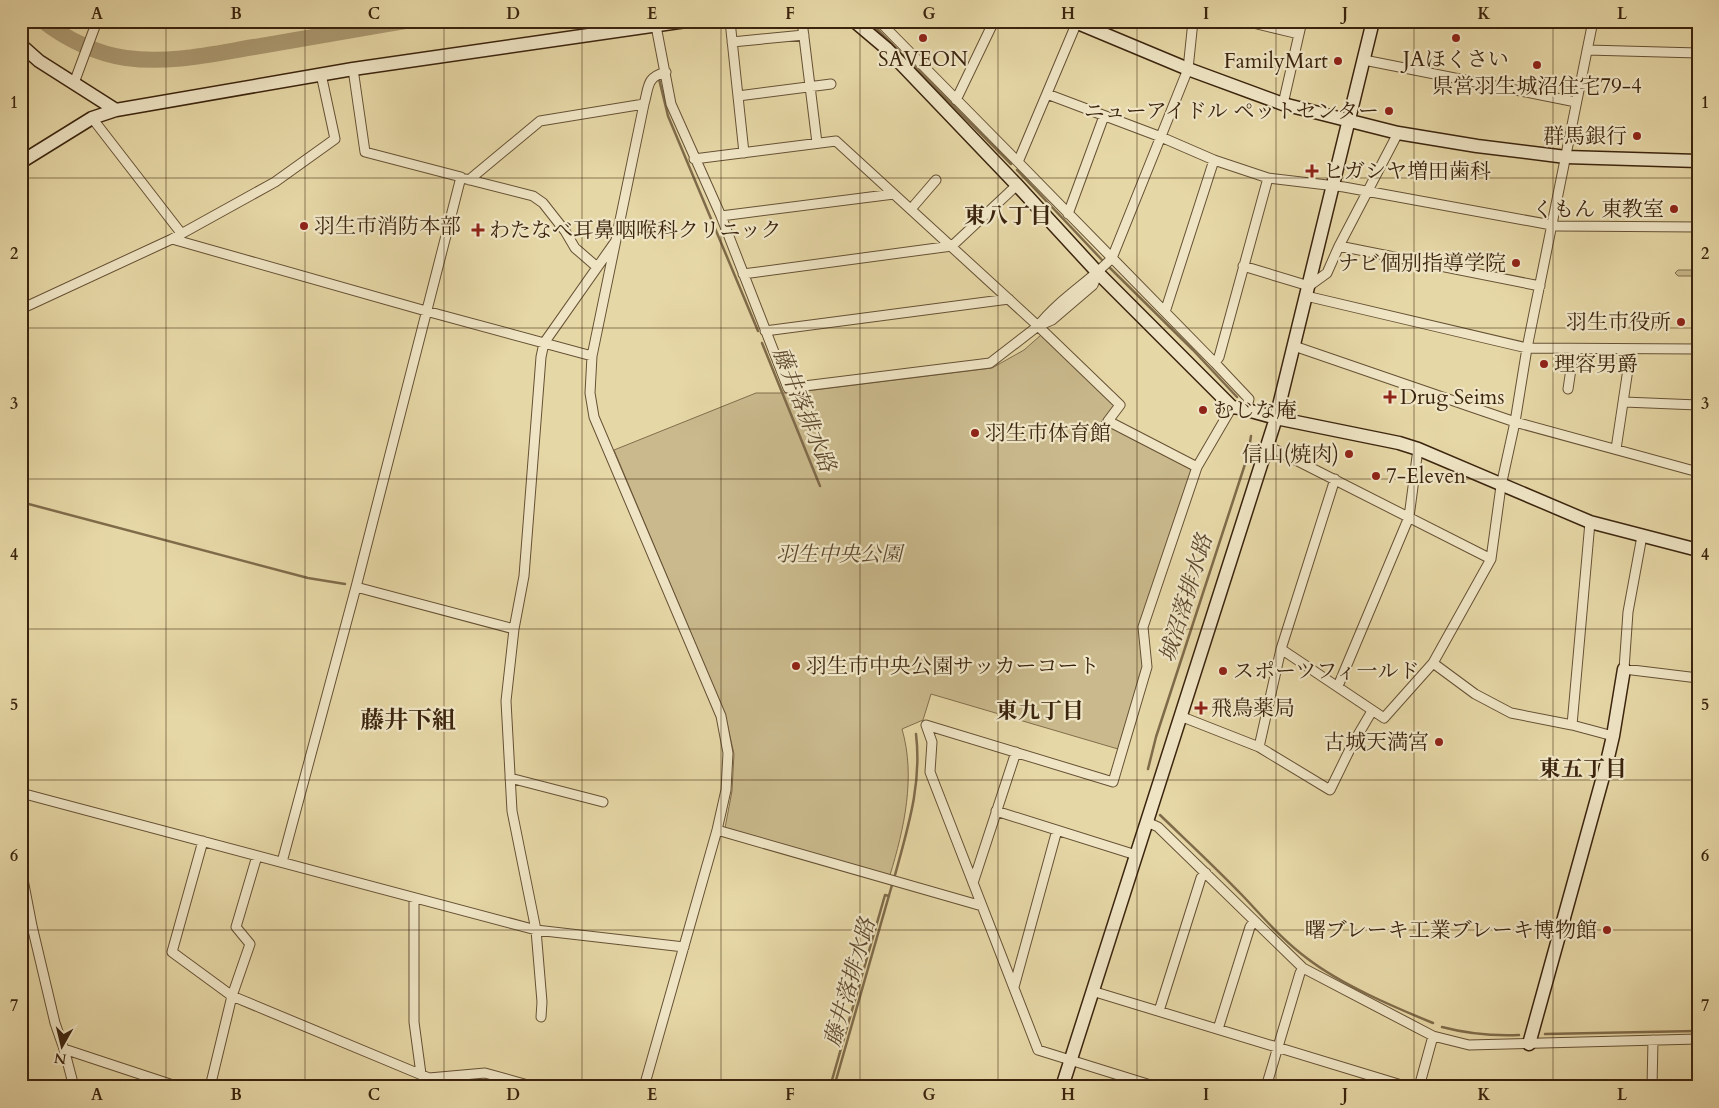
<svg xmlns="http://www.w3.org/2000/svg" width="1719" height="1108" viewBox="0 0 1719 1108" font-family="Cardo,'Noto Serif JP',serif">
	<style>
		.green { fill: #c9b98c; stroke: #826e4d }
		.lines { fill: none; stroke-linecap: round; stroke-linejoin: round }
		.stream { stroke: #7f6b4a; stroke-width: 2.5 }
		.river { stroke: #ac9a72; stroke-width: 16 }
		.street-casing { stroke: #665134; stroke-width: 11 }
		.secondary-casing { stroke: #3b240e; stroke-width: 15 }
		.street { stroke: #efe5c5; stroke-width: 9 }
		.secondary { stroke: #efe5c5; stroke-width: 12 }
		.grid { fill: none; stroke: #3b240e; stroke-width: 1; stroke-opacity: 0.55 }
		.poi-dot { fill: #8f2418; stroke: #efe5c5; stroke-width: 2 }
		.labels { text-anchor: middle; stroke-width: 4.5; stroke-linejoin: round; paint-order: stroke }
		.poi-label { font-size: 21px; fill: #3b240e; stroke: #efe5c5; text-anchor: start }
		.park-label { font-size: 21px; font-style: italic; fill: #5e492e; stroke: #efe5c5 }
		.neighbourhood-label { font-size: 22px; font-weight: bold; fill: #3b240e; stroke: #efe5c5 }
		.water-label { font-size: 22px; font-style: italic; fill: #5d472c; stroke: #efe5c5 }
		.quarter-label { font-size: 24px; font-weight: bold; fill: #3b240e; stroke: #efe5c5 }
		.neatline { fill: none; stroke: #3b240e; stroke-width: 2 }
		.grid-label { font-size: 16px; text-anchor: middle; font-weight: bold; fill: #3b240e }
	</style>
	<rect width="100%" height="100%" fill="#e6d7a6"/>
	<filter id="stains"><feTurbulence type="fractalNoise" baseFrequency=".004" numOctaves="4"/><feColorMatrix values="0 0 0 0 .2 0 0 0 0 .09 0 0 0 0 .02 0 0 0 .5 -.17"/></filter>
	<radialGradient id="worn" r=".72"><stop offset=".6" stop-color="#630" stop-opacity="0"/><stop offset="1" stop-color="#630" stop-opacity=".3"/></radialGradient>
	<!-- green -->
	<path class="green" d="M1678 270H1697V276H1678L1675 273Z
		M1041 335 1115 406 1101 422 1192 470 1140 626 1143 666 1118 749 931 694 923 720 902 729C916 777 904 829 890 875L725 828 732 791 734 754 725 714 614 450 756 393H790L992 368 1024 350Z"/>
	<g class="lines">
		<!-- stream -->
		<path class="stream" d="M869 21 1011 164
			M659 79 668 116 758 331
			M1017 170 1103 261
			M1110 268 1193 350 1237 397
			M762 343 820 486
			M21 502 308 578 345 584
			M1148 769 1156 737 1248 455 1251 436
			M1160 815C1188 842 1216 868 1242 895 1263 917 1283 941 1308 959 1342 985 1394 1007 1433 1023
			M895 875C908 827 922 784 916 734
			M1442 1027C1468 1034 1492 1036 1519 1035
			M1545 1034 1696 1031
			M830 1087 885 895 889 896
			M834 1087 892 885"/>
		<!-- river -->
		<path class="river" d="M43 21C66 39 97 54 126 58 169 64 212 54 254 47 305 38 355 30 405 21"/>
		<!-- street casing -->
		<g class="street-casing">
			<path id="street" d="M730 21 744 153
				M802 21 817 143
				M879 21 1018 162
				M1245 21 1299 34
				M1077 22 1018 162 1215 363
				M656 26 671 104 721 216 788 388 990 363 1038 326
				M732 42 804 35
				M1587 50 1698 53
				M1364 60 1576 102
				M321 74 335 139 275 182 172 239 426 311 592 356
				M74 83 97 21
				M1047 94 1161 137 1214 160 1268 178 1344 187 1557 226 1698 227
				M738 96 831 84
				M956 100 994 21
				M1283 104 1302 21
				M92 118 181 233
				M694 159 836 141 1038 326 1120 405 1108 421 1197 467
				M466 179 533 196 543 203 565 231 575 248 597 267
				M469 180 540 121 644 104
				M911 209 936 180
				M1068 214 1104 116
				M721 216 894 194
				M1339 246 1540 286
				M1243 266 1309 286 1327 273 1339 246 1398 133
				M1098 273 1093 285 1052 320 1038 326C1059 299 1089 282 1112 258L1188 69 1193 21
				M743 274 952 246 1017 185
				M1306 296 1527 348 1698 349
				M21 309 172 239
				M1165 312 1214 160
				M765 331 1009 299
				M1294 346 1515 422 1698 472
				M1568 389 1574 349
				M1624 402 1698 405
				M1246 410 1249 399 1215 363 1219 357 1268 178
				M1268 446 1491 559
				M1616 449 1631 349
				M1642 536 1628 612 1624 669 1698 678
				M356 587 514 629
				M1281 649 1384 718 1433 663 1491 559 1501 486 1515 422 1527 348 1593 21
				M1433 663 1475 694 1511 713 1572 725 1613 736
				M1338 686 1409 517 1418 449
				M1180 716 1259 747 1330 790 1352 745 1372 711
				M1572 725 1590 522
				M1259 747 1281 649 1335 479
				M510 778 603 802
				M21 793 536 930 684 947
				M996 811 1136 855
				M1147 822 1158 827 1303 968 1433 1036 1469 1045 1698 1039
				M717 830 982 906
				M203 841 172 952 232 996 429 1078 485 1073 535 1087
				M282 862 356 587 461 177 365 152 353 69
				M21 869 32 926 55 1023 64 1049 74 1087
				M973 883 1016 752
				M414 898V1022L421 1074
				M1014 987 1057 830
				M1092 991 1408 1087
				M1159 1011 1201 878 1206 873
				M541 1017 542 1002 536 930 512 811 506 701 514 629 524 576 541 357 544 343 615 242
				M1218 1029 1250 927 1254 921
				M64 1049 179 1087
				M210 1087 232 996 250 944 236 927 257 856
				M644 1087 717 830 726 790 728 753 721 716 594 417 590 393 592 356 644 104C649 87 646 77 666 72
				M1157 1087 1038 1050 930 772 932 742 926 725 1113 782 1147 667 1143 627 1197 467 1232 407
				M1266 1087 1300 973 1303 968
				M1419 1087 1433 1036
				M1652 1087 1653 1040"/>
		</g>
		<!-- secondary casing -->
		<g class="secondary-casing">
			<path id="secondary" d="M854 21 886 48 1017 185 1098 273 1232 407 1240 408 1276 418 1399 443 1418 449 1590 522 1698 550
				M1073 21 1188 69 1283 104 1398 133 1477 146 1566 157 1698 161
				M21 45 39 61 116 110
				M21 162 92 118 116 110 353 69 686 21
				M1529 1044 1606 766 1613 736 1624 669
				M1062 1087 1276 418 1373 21"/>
		</g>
		<!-- street -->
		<use href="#street" class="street"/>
		<!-- secondary -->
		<use href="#secondary" class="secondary"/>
	</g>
	<!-- grid -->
	<path class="grid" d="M166 21V1087M305 21V1087M444 21V1087M582 21V1087M721 21V1087M860 21V1087M998 21V1087M1137 21V1087M1276 21V1087M1414 21V1087M1553 21V1087M21 178H1698M21 328H1698M21 479H1698M21 629H1698M21 780H1698M21 930H1698"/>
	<!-- markers -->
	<g class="poi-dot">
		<circle cx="923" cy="38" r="5"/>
		<circle cx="1456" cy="38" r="5"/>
		<circle cx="1338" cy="61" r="5"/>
		<circle cx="1537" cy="65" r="5"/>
		<circle cx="1389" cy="111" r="5"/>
		<circle cx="1637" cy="136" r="5"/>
		<path d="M1309.5 163.5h5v5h5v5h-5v5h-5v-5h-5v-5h5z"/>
		<circle cx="1674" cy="209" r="5"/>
		<circle cx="304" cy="226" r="5"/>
		<path d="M475.5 222.5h5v5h5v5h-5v5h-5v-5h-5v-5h5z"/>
		<circle cx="1516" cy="263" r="5"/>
		<circle cx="1681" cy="322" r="5"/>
		<circle cx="1544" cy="364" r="5"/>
		<path d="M1387.5 389.5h5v5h5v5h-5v5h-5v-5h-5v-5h5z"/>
		<circle cx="1203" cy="410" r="5"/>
		<circle cx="975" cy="433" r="5"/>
		<circle cx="1349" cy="454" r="5"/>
		<circle cx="1376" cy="476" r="5"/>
		<circle cx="796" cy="666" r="5"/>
		<circle cx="1223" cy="671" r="5"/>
		<path d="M1198.5 700.5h5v5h5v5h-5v5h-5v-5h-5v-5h5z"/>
		<circle cx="1439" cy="742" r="5"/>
		<circle cx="1607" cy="930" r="5"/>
	</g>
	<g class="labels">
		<!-- poi labels -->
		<g class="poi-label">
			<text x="923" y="66" text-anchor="middle">SAVEON</text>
			<text x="1456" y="66" text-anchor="middle">JAほくさい</text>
			<text x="1328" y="68" text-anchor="end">FamilyMart</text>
			<text x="1537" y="93" text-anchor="middle">県営羽生城沼住宅79-4</text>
			<text x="1379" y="118" text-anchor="end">ニューアイドル ペットセンター</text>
			<text x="1627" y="143" text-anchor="end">群馬銀行</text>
			<text x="1323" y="178">ヒガシヤ増田歯科</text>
			<text x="1664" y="216" text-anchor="end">くもん 東教室</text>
			<text x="314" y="233">羽生市消防本部</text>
			<text x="489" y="237">わたなべ耳鼻咽喉科クリニック</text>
			<text x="1506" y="270" text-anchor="end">ナビ個別指導学院</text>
			<text x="1671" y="329" text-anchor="end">羽生市役所</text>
			<text x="1554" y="371">理容男爵</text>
			<text x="1400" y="404">Drug Seims</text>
			<text x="1213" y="417">むじな庵</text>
			<text x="985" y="440">羽生市体育館</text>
			<text x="1339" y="461" text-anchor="end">信山(焼肉)</text>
			<text x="1386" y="483">7-Eleven</text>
			<text x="806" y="673">羽生市中央公園サッカーコート</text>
			<text x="1233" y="678">スポーツフィ一ルド</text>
			<text x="1211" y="715">飛鳥薬局</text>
			<text x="1429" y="749" text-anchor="end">古城天満宮</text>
			<text x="1597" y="937" text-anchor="end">曙ブレーキ工業ブレーキ博物館</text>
		</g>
		<!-- park labels -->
		<g class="park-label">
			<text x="839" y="561">羽生中央公園</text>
		</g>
		<!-- neighbourhood labels -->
		<g class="neighbourhood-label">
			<text x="1008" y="223">東八丁目</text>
			<text x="1040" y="718">東九丁目</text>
			<text x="1583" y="776">東五丁目</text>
		</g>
		<!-- water labels -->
		<g class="water-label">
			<text transform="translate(805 409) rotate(68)" y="8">藤井落排水路</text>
			<text transform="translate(1185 598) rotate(-73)" y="8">城沼落排水路</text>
			<text transform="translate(849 982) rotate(-74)" y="8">藤井落排水路</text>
		</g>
		<!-- quarter labels -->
		<g class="quarter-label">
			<text x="408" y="728">藤井下組</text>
		</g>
	</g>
	<!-- margin -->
	<rect width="1719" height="1108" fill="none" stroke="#e6d7a6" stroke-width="55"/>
	<!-- north arrow -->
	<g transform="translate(62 1046) rotate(188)" stroke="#efe5c5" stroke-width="4" paint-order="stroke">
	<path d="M0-4L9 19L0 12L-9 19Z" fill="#3b240e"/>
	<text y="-8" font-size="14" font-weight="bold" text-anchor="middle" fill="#3b240e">N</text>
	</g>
	<rect x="28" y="28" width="1664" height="1052" class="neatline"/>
	<g class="grid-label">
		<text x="97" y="19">A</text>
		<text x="236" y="19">B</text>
		<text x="374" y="19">C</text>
		<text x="513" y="19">D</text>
		<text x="652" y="19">E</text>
		<text x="790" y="19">F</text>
		<text x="929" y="19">G</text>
		<text x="1068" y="19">H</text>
		<text x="1206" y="19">I</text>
		<text x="1345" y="19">J</text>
		<text x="1484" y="19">K</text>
		<text x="1622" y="19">L</text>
		<text x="14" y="108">1</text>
		<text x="1705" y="108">1</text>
		<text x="14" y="259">2</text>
		<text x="1705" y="259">2</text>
		<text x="14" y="409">3</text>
		<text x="1705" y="409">3</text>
		<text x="14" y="560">4</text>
		<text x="1705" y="560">4</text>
		<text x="14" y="710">5</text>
		<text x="1705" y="710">5</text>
		<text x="14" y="861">6</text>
		<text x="1705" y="861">6</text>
		<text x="14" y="1011">7</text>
		<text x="1705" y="1011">7</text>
		<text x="97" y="1100">A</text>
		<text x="236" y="1100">B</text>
		<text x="374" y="1100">C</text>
		<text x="513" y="1100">D</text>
		<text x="652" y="1100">E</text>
		<text x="790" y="1100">F</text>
		<text x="929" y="1100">G</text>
		<text x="1068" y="1100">H</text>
		<text x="1206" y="1100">I</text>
		<text x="1345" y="1100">J</text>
		<text x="1484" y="1100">K</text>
		<text x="1622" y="1100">L</text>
	</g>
	<rect width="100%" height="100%" filter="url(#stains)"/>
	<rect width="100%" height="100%" fill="url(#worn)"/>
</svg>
